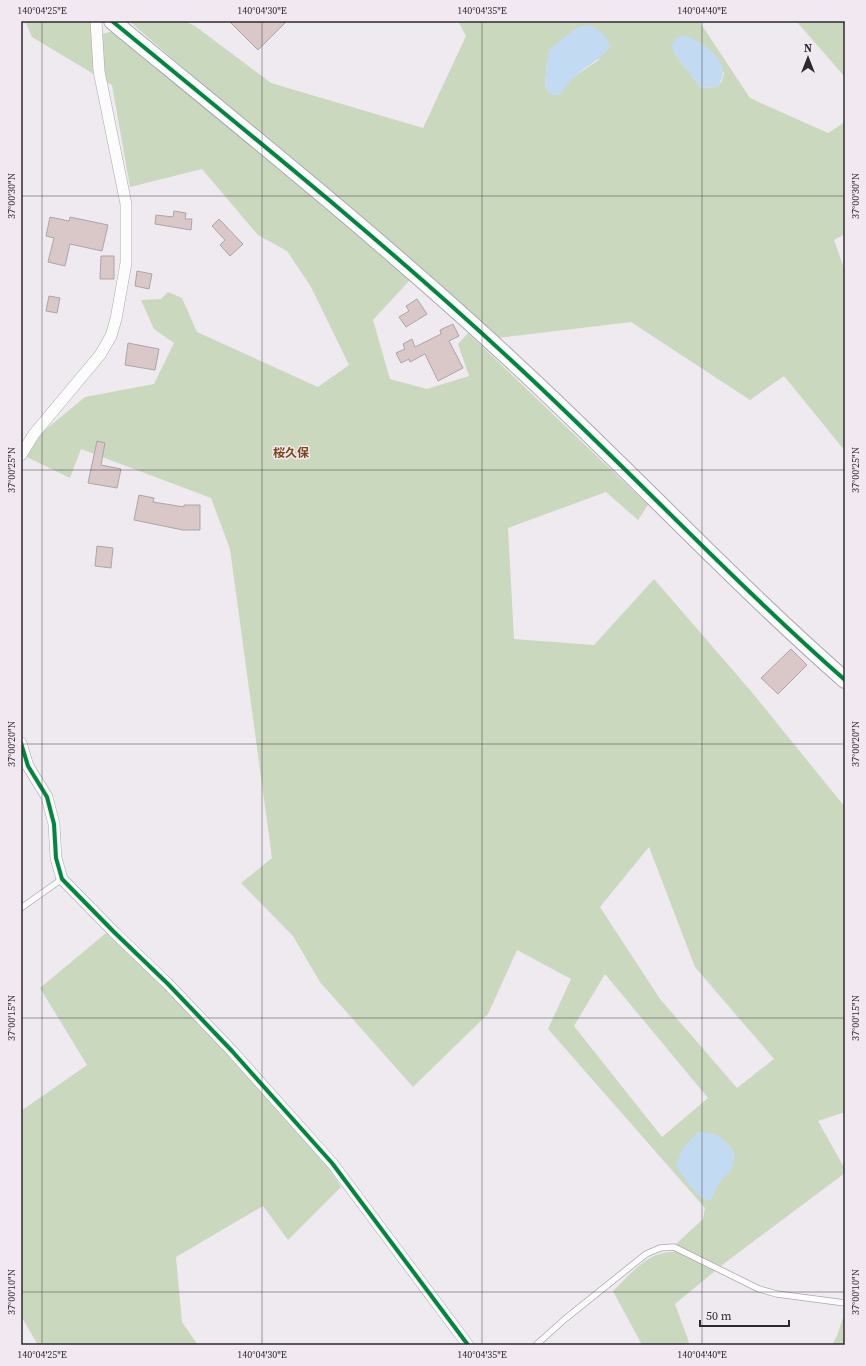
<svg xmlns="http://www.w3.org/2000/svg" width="866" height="1366" viewBox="0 0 866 1366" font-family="'Source Serif 4','Noto Sans JP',serif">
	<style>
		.green { fill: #cad8be; fill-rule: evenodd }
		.water { fill: #c2dbf3 }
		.building { fill: #dac7c7; stroke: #aaa6a8 }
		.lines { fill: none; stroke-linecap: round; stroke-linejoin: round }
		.lane-casing { stroke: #aca9ad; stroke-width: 7 }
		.street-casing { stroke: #aca9ad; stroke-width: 12 }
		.secondary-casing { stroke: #aca9ad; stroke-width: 18 }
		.lane { stroke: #fdfcfd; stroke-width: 5.5 }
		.street { stroke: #fdfcfd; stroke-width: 11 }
		.secondary { stroke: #fdfcfd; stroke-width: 16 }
		.cycleway-casing { stroke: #f1e8f2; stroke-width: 6 }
		.cycleway { stroke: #00873e; stroke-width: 4 }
		.ticks { fill: none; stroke: #2d2a2e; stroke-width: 1; stroke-opacity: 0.45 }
		.labels { text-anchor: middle; stroke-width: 3; stroke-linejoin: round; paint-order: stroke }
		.neighbourhood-label { font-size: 12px; font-weight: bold; fill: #7d440f; stroke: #f1e8f2 }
		.neatline { fill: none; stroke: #2d2a2e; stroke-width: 1.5 }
		.ticks-label { font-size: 10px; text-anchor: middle; fill: #2d2a2e }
	</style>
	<rect width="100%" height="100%" fill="#efeaf0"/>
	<!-- green -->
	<path class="green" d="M25 21H93L102 34 113 31 247 141 410 280 373 320 390 379 427 389 469 376 458 344 468 333 648 505 638 520 606 492 508 528 514 639 594 645 654 579 750 690 845 807V1112L818 1121 845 1169V1173L726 1262 675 1304 690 1345H642L613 1291C630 1275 648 1250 674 1252L677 1243 703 1219 705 1208 548 1029 571 979 517 950 488 1014 413 1087 320 982 293 936 241 883 272 858 230 549 211 498 81 449 70 478 27 457 39 435 85 397 154 384 174 343 154 329 141 300 161 299 168 292 182 298 197 332 318 387 349 365 311 287 287 251 258 235 202 169 130 187 112 85 32 37ZM649 847 695 967 774 1059 737 1088 660 999 600 907ZM605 974 708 1098 662 1137 574 1026Z
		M129 21H184L195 26 271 83 423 128 466 36 458 21H703L701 24 750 98 828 133 845 122V234L834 240 845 271V451L784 376 750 400 631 322 497 338ZM674 53 724 72 722 81 717 87 701 88ZM600 59 572 78 558 95 548 92 545 84 547 62Z
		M796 21H845V77Z
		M106 933 171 993 324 1160 341 1187 288 1240 263 1206 176 1257 182 1322 198 1345H38L21 1316V1111L87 1065 40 988Z
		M845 1311V1345H832L837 1336Z"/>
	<!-- water -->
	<path class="water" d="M590 25C600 31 608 36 610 48 599 60 585 67 573 78 566 84 563 95 553 96L548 92 545 84 547 62 550 49 575 29 581 26Z
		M682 35C703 41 736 62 717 87L701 88 674 53 672 47 674 40Z
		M698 1132C719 1133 722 1136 735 1153L732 1169 719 1183 711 1200H704L688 1184 676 1166 682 1149Z"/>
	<!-- building -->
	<path class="building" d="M229 21H287L258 50Z
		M174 211 186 213 185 219H192L191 230 155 224 156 215 173 217Z
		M50 217 69 221 70 217 108 225 102 251 70 244 65 266 48 262 54 238 46 236Z
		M219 219 243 244 230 256 220 245 225 240 212 226Z
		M101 256H114V279H100Z
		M137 271 152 274 149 289 135 286Z
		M49 296 60 298 57 313 46 311Z
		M417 299 427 314 406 327 399 317 409 311 406 306Z
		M453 324 459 336 449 341 463 368 438 381 425 354 410 362 409 359 401 363 396 353 405 349 403 344 412 339 415 347 441 334 440 330Z
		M128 343 159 349 155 370 125 365Z
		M97 441 105 443 101 465 121 469 117 488 88 483Z
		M139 495 154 498 153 502 184 507V505H200V530H183L134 520Z
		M97 546 113 548 111 568 95 566Z
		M791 649 807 665 778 694 761 678Z"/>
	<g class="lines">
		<!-- lane casing -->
		<g class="lane-casing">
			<path id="lane" d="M21 908 62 879
				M536 1345 565 1319 646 1254 660 1248 674 1247 759 1289 777 1294 845 1303"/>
		</g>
		<!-- street casing -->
		<g class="street-casing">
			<path id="street" d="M21 455 34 434 100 355 111 336 116 319 126 263V204L99 71 96 21
				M21 743 28 766 47 797 54 824 56 858 62 879 114 932 168 984 232 1051 332 1163 468 1345"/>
		</g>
		<!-- secondary casing -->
		<g class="secondary-casing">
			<path id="secondary" d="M112 21C247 132 384 242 512 361 625 465 729 578 845 680"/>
		</g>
		<!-- lane -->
		<use href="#lane" class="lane"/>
		<!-- street -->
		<use href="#street" class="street"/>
		<!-- secondary -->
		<use href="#secondary" class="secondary"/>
		<!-- cycleway casing -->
		<g class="cycleway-casing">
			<path id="cycleway" d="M112 21C247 132 384 242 512 361 625 465 729 578 845 680
				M21 743 28 766 47 797 54 824 56 858 62 879 114 932 168 984 232 1051 332 1163 468 1345"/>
		</g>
		<!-- cycleway -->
		<use href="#cycleway" class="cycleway"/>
	</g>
	<!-- ticks -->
	<path class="ticks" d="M42 21V1345M262 21V1345M482 21V1345M702 21V1345M21 196H845M21 470H845M21 744H845M21 1018H845M21 1292H845"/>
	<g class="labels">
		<!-- neighbourhood labels -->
		<g class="neighbourhood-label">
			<text x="291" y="457">桜久保</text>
		</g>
	</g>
	<!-- border -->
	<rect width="866" height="1366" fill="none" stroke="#f1e8f2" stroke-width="44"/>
	<!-- north arrow -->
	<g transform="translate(808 58)" stroke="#f1e8f2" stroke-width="3" paint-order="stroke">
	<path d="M0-3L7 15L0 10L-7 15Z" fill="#2d2a2e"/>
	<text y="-6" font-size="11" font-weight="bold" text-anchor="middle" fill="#2d2a2e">N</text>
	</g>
	<!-- scale -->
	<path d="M700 1320v6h89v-6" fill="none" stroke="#2d2a2e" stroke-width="2"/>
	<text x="706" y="1320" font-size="12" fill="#2d2a2e" stroke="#f1e8f2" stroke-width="3" paint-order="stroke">50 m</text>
	<rect x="22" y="22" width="822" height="1322" class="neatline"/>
	<g class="ticks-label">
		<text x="42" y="14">140°04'25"E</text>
		<text x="262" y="14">140°04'30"E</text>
		<text x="482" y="14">140°04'35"E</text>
		<text x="702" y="14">140°04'40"E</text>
		<text transform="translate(11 196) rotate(-90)" y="4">37°00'30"N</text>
		<text transform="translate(855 196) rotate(-90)" y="4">37°00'30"N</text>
		<text transform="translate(11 470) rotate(-90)" y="4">37°00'25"N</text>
		<text transform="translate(855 470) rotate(-90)" y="4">37°00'25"N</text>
		<text transform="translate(11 744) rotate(-90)" y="4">37°00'20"N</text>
		<text transform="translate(855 744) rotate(-90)" y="4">37°00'20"N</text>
		<text transform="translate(11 1018) rotate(-90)" y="4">37°00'15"N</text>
		<text transform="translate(855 1018) rotate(-90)" y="4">37°00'15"N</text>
		<text transform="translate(11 1292) rotate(-90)" y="4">37°00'10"N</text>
		<text transform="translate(855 1292) rotate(-90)" y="4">37°00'10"N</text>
		<text x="42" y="1358">140°04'25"E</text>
		<text x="262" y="1358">140°04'30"E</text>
		<text x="482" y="1358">140°04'35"E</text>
		<text x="702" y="1358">140°04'40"E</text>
	</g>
</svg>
